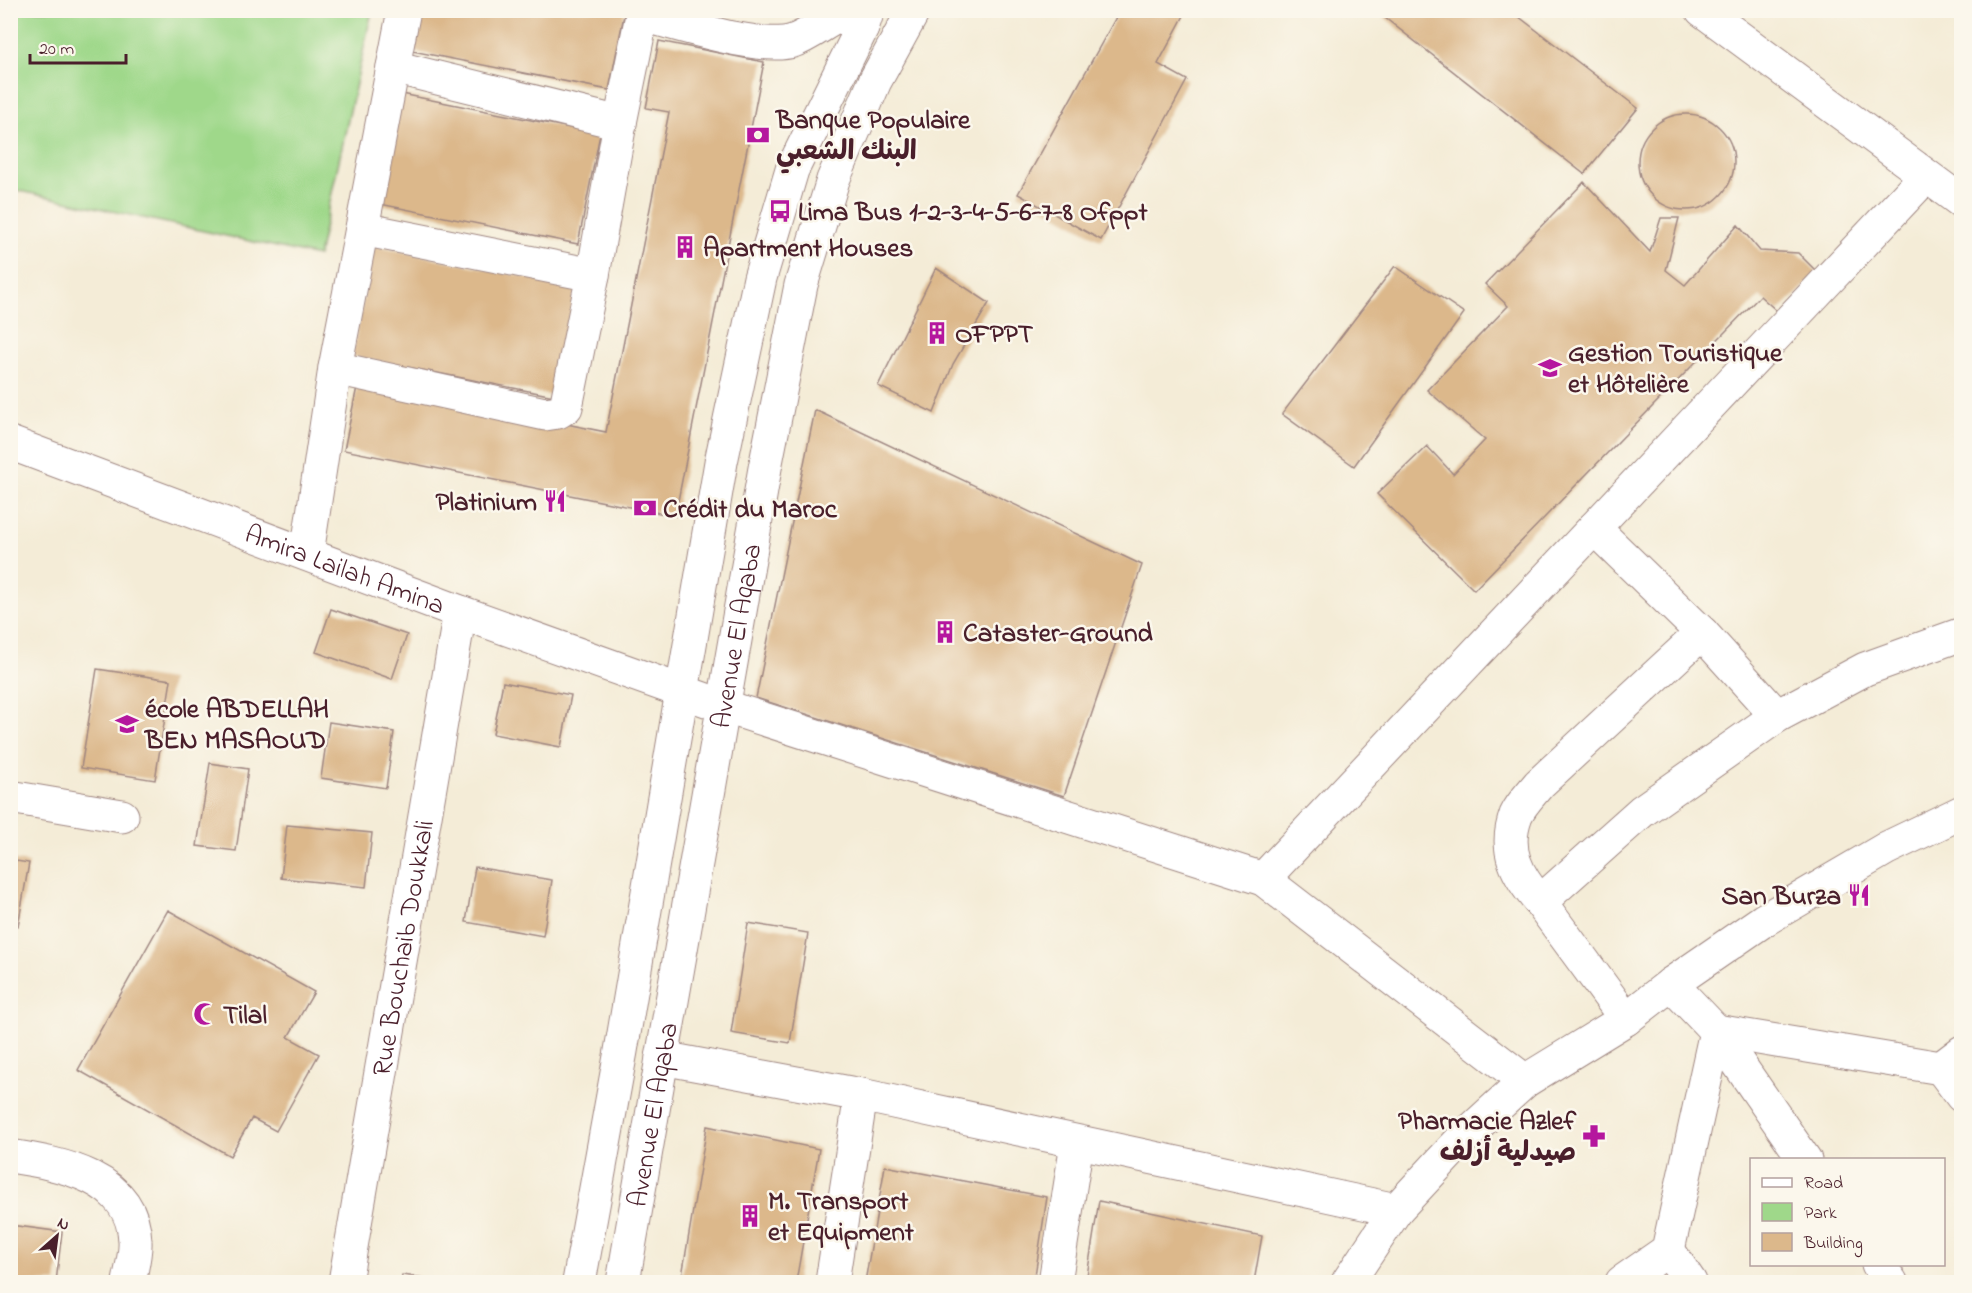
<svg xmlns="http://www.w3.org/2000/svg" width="1972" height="1293" viewBox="0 0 1972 1293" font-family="'Indie Flower','Playpen Sans Arabic',sans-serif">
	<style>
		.green { fill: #9fd88a; stroke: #747c5a; stroke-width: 1.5 }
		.building { fill: #dcb88b }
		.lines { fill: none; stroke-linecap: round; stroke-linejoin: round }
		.minor-casing { stroke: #9f8681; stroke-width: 35 }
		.major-casing { stroke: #9f8681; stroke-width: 35 }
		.minor { stroke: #fff; stroke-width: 33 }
		.major { stroke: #fff; stroke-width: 33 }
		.labels { text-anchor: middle; stroke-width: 5; stroke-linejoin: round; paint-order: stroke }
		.poi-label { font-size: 27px; font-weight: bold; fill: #4a1f2b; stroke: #fbf7ec; text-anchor: start }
		.street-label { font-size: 27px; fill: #4a1f2b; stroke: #fbf7ec }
	</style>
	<rect width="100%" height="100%" fill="#fbf7ec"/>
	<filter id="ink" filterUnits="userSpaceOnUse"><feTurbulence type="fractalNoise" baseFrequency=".0167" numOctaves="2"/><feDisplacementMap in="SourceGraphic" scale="12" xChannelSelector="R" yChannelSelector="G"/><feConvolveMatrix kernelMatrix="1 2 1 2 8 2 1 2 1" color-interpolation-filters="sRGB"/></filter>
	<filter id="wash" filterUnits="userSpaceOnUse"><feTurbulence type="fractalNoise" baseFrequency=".008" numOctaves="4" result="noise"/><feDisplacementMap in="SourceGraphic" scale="24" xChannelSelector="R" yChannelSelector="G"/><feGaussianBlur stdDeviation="1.35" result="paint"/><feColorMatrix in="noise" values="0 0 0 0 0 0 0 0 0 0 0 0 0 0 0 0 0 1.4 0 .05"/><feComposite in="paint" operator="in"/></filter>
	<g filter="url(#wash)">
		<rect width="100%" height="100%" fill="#f4ecd7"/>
		<!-- green -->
		<path class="green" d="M11 10 372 11 318 256 11 189Z"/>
		<g id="blocks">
			<!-- building -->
			<path class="building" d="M414 10H625L609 90 407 50Z
				M1120 10H1187L1158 64 1187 80 1101 240 1018 194Z
				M1375 10H1510L1638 108 1584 174Z
				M659 41 764 62 675 516 344 450 358 382 606 432 669 112 646 108Z
				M397 93 600 134 578 244 375 203Z
				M1638 162a48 48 0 1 1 96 0a48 48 0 1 1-96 0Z
				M1584 182 1650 252 1661 218H1679L1666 270 1685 285 1738 225 1760 251 1798 253 1818 273 1778 312 1760 296 1474 590 1377 494 1427 446 1453 474 1485 440 1427 390 1508 306 1485 284Z
				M374 246 576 287 554 396 352 356Z
				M1395 266 1464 313 1354 466 1282 414Z
				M936 268 989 303 953 364 934 413 878 386Z
				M815 410 1142 565 1064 796 756 698Z
				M331 609 407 635 392 679 316 652Z
				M97 669 171 680 155 780 81 768Z
				M503 682 571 695 561 747 493 734Z
				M329 722 394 732 386 788 321 778Z
				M210 763 248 769 236 851 197 846Z
				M287 825 372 833 366 887 281 878Z
				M10 860 29 863 18 926 10 925Z
				M475 867 552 880 543 936 466 922Z
				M168 910 314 992 288 1037 319 1054 276 1131 252 1118 230 1156 78 1070Z
				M748 923 808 933 790 1043 731 1033Z
				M707 1126 819 1149 796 1282H681Z
				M885 1166 1047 1197 1034 1282H865Z
				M1099 1201 1262 1236 1254 1282H1086Z
				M10 1225 62 1232 56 1282H10Z
				M402 1275 447 1281V1282H401Z"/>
		</g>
	</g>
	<g filter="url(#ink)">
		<use href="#blocks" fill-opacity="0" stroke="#9f8681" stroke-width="1.5"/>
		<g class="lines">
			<!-- minor casing -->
			<g class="minor-casing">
				<g id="minor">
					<path d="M1702 10 1962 202"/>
					<path d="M642 15C679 24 760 51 793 41 808 36 824 23 838 16L862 28"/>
					<path d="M393 67 620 123"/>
					<path d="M362 229 593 275"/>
					<path d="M335 368 545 414 558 412 566 407 593 275 620 123 643 10"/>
					<path id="s1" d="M10 443 460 612 723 706 1263 879 1525 1081"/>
					<path d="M1594 528 1702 633 1777 716"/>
					<path d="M307 554 335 368 404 10"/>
					<path d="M1702 633 1539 784C1531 794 1521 804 1516 815 1503 850 1517 875 1540 902L1642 811 1777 716 1865 669 1962 634"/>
					<path d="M10 797 122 816"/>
					<path d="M1263 879 1926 176"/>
					<path d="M1540 902 1626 1019"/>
					<path d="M1671 984 1716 1031 1805 1160"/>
					<path d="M1962 1052 1941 1068 1962 1096"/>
					<path d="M662 1058 861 1095 1396 1210"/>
					<path d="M10 1156C62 1164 133 1177 135 1241 136 1254 131 1270 129 1282"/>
					<path d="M1668 1250 1690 1282"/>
					<path d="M1878 1264 1891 1282"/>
					<path id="s2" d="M345 1282 460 612"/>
					<path d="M832 1282 861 1095"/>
					<path d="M1055 1282 1077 1143"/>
					<path d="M1348 1282 1396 1210 1464 1137 1525 1081 1626 1019 1671 984 1764 920 1887 848 1962 812"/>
					<path d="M1622 1282 1668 1250 1716 1031 1941 1068"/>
				</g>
			</g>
			<!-- major casing -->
			<g class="major-casing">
				<g id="major">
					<path d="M579 1282 621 1051 721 462 760 278 792 170 862 28 868 10"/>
					<path id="s3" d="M623 1282 765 468 801 285 833 180 875 81 914 10"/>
				</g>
			</g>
			<!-- minor -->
			<use href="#minor" class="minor"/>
			<!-- major -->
			<use href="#major" class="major"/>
		</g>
	</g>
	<!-- icons -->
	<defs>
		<g id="bank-bare" transform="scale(1.8)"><path d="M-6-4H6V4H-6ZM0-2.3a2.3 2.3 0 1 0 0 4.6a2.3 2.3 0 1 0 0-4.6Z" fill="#b5179e" stroke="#fbf7ec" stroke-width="2.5" paint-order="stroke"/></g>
		<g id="bus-bare" transform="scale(1.8)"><path d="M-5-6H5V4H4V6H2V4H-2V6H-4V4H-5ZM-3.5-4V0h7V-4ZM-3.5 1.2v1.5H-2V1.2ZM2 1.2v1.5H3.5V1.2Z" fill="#b5179e" stroke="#fbf7ec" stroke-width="2.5" paint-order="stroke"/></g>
		<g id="building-bare" transform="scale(1.8)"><path d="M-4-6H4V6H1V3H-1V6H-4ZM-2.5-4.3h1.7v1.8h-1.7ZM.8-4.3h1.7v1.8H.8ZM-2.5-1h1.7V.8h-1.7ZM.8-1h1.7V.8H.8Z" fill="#b5179e" stroke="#fbf7ec" stroke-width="2.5" paint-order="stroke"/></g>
		<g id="school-bare" transform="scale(1.8)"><path d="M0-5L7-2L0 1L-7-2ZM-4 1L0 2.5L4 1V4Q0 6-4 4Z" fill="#b5179e" stroke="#fbf7ec" stroke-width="2.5" paint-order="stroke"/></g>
		<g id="restaurant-bare" transform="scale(1.8)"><path d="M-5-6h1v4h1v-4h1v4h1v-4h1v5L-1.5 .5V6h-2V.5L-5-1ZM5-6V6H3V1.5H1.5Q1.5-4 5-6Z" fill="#b5179e" stroke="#fbf7ec" stroke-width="2.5" paint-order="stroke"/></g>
		<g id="mosque-bare" transform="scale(1.8)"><path d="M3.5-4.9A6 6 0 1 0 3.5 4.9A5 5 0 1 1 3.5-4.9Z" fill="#b5179e" stroke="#fbf7ec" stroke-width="2.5" paint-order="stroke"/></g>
		<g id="pharmacy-bare" transform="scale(1.8)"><path d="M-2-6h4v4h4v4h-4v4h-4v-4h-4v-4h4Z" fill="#b5179e" stroke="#fbf7ec" stroke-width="2.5" paint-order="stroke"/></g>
	</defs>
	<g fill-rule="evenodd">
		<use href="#bank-bare" x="758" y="135"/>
		<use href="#bus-bare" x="780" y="211"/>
		<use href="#building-bare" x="685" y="247"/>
		<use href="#building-bare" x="937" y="333"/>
		<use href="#school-bare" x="1550" y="368"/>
		<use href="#restaurant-bare" x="555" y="501"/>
		<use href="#bank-bare" x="645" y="508"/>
		<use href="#building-bare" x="945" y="632"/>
		<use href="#school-bare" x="127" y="724"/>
		<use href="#restaurant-bare" x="1859" y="895"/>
		<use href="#mosque-bare" x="205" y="1014"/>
		<use href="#pharmacy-bare" x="1594" y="1136"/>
		<use href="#building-bare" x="750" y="1216"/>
	</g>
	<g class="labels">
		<!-- poi labels -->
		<g class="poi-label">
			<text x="776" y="128">Banque Populaire<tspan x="776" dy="31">البنك الشعبي</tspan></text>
			<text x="798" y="220">Lima Bus 1-2-3-4-5-6-7-8 Ofppt</text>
			<text x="703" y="256">Apartment Houses</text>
			<text x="955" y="342">OFPPT</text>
			<text x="1568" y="361">Gestion Touristique<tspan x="1568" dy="31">et Hôtelière</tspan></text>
			<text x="537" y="510" text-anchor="end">Platinium</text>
			<text x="663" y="517">Crédit du Maroc</text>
			<text x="963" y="641">Cataster-Ground</text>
			<text x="145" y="717">école ABDELLAH<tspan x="145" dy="31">BEN MASAOUD</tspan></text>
			<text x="1841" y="904" text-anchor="end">San Burza</text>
			<text x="223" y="1023">Tilal</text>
			<text x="1576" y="1129" text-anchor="end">Pharmacie Azlef<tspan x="1576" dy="31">صيدلية أزلف</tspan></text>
			<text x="768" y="1209">M. Transport<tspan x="768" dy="31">et Equipment</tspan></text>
		</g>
		<!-- street labels -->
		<g class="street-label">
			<text dy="9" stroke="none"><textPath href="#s1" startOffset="358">Amira Lailah Amina</textPath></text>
			<text dy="9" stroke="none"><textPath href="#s3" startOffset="656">Avenue El Aqaba</textPath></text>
			<text dy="9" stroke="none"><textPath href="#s2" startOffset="339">Rue Bouchaib Doukkali</textPath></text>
			<text dy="9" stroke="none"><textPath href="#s3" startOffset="170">Avenue El Aqaba</textPath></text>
		</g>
	</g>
	<!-- margin -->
	<rect width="1972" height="1293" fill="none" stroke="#fbf7ec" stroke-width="36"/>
	<!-- legend -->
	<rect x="1750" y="1158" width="195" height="108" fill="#fbf7ec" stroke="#b4a19f" stroke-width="1.5"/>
	<rect x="1762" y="1178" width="30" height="9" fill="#ffffff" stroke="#b4a19f" stroke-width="1.5"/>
	<text x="1804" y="1188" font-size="18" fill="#4a1f2b">Road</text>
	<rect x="1762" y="1203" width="30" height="18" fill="#9fd88a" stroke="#b4a19f" stroke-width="1.5"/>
	<text x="1804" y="1218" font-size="18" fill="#4a1f2b">Park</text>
	<rect x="1762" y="1233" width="30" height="18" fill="#dcb88b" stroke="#b4a19f" stroke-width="1.5"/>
	<text x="1804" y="1248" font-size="18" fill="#4a1f2b">Building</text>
	<!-- north arrow -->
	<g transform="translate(57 1236) rotate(28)" stroke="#fbf7ec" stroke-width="4.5" paint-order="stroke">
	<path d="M0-4.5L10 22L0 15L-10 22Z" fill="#4a1f2b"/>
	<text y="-9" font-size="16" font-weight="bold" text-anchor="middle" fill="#4a1f2b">N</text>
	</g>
	<!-- scale -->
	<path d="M30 54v9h96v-9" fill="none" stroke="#4a1f2b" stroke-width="3"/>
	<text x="39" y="54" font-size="18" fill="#4a1f2b" stroke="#fbf7ec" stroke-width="4.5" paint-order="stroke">20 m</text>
</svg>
